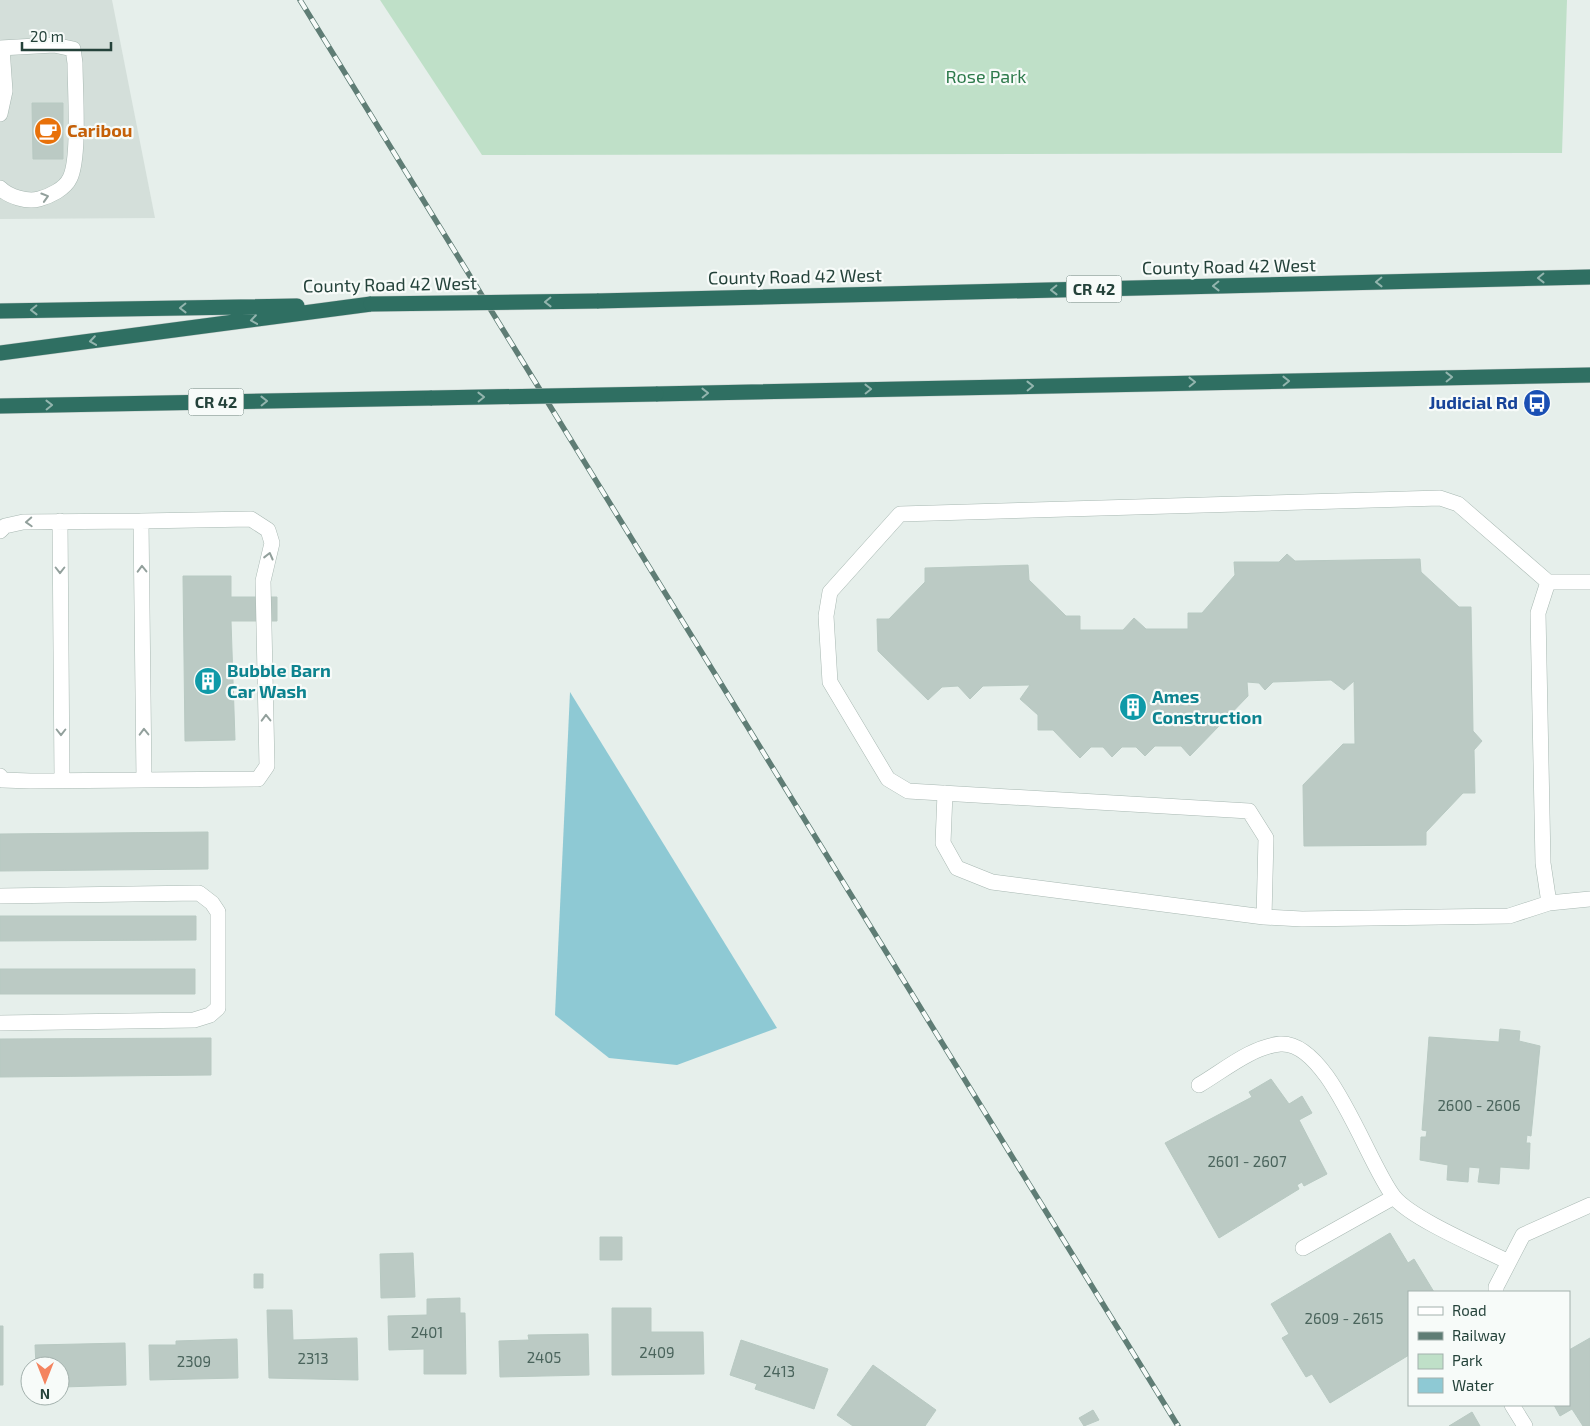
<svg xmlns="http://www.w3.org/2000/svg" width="1590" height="1426" viewBox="0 0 1590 1426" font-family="'Exo 2',sans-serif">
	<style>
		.built { fill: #d4dfda }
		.green { fill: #bfe0c8 }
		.water { fill: #8ec9d4 }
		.building { fill: #bbcac4; stroke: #b8c9c2 }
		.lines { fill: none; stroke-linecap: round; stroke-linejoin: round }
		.minor-casing { stroke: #a8b8b2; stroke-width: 16 }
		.highway-casing { stroke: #c2cac8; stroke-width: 16 }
		.minor { stroke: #fff; stroke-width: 15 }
		.highway { stroke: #2f6f62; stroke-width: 15 }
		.rail-casing { stroke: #5f7d75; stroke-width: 5.5 }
		.rail { stroke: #f7fbf9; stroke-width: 4; stroke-dasharray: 11; stroke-linecap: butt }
		.highway-bridge-casing { stroke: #c2cac8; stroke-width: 16; stroke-linecap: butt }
		.highway-bridge { stroke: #2f6f62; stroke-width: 15 }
		.oneway { stroke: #92a09c }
		.oneway2 { stroke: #93b5ae }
		.labels { text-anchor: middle; stroke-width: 4.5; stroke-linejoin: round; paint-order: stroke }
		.number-label { font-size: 15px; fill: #4a645c }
		.shield { fill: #f7fbf9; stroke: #637a73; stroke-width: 1 }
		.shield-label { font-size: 16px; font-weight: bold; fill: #24423a }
		.park-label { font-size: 18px; fill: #2d7a4b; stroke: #f7fbf9 }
		.food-label { font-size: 18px; font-weight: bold; fill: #c56008; stroke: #f7fbf9; text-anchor: start }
		.street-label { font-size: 18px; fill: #24423a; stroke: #f7fbf9 }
		.transit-label { font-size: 18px; font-weight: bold; fill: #164399; stroke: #f7fbf9; text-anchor: end }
		.culture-label { font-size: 18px; font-weight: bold; fill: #0d838f; stroke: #f7fbf9; text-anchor: start }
	</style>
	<rect width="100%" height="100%" fill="#e6efeb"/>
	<!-- built -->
	<path class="built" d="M0 0H112L155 218 0 219Z"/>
	<!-- green -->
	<path class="green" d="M380 0H1567L1562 153 482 155Z"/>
	<!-- water -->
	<path class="water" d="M570 692 777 1028 677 1065 609 1058 555 1015Z"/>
	<!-- building -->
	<path class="building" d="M32 103H63V159H33Z
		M1287 554 1295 561 1420 559 1421 572 1459 607H1471L1473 731 1482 741 1474 750 1475 793H1463L1426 832V845L1304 846 1303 785 1343 744H1355L1354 681 1344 690 1331 680 1273 682 1265 690 1259 683 1247 682 1248 696 1190 756 1181 746H1155L1145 756 1136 747H1122L1112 757 1103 747H1091L1080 758 1053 730H1038V715L1020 699 1030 685 983 686 970 699 958 686 942 687 928 700 878 651 877 619H889L925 582V568L1028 565 1029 580 1066 616H1080V630H1123L1134 618 1146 629H1188V613H1202L1235 575 1234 562H1279Z
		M183 576H231V597H277V621H231L235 740 185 741Z
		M208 832V869L0 871V834Z
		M0 916H196V940L0 941Z
		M0 969H195V994H0Z
		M1500 1029 1520 1031 1519 1041 1540 1046 1531 1136 1527 1135 1526 1143H1530L1529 1169 1500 1167 1499 1184 1478 1182 1480 1168 1469 1167 1468 1182 1447 1180 1448 1165 1420 1160 1421 1137H1426L1427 1131 1422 1130 1429 1037 1499 1042Z
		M211 1038V1075L0 1077V1039Z
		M1271 1079 1289 1104 1302 1096 1312 1113 1299 1120 1327 1174 1304 1186 1302 1182 1297 1185 1299 1189 1219 1238 1165 1143 1252 1097 1249 1092Z
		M1390 1233 1408 1263 1414 1259 1434 1292H1409V1355L1330 1403 1312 1374 1306 1377 1282 1338 1289 1334 1271 1304Z
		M600 1237H622V1260H600Z
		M413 1253 415 1297 381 1298 380 1254Z
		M254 1274H263V1288H254Z
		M460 1298V1313H465L466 1374H424V1349L389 1350 388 1316 427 1315V1299Z
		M612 1308H651V1332H703L704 1374 612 1375Z
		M267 1310H292L293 1340 357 1338 358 1380 269 1378Z
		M0 1326H3V1385H0Z
		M588 1334 589 1375 500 1377 499 1341 529 1340 528 1335Z
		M1590 1338V1426H1583L1572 1409 1560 1416 1554 1405H1569V1350Z
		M237 1339 238 1378 150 1380 149 1345H176V1341Z
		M741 1340 828 1369 814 1409 755 1389 757 1384 730 1375Z
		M125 1343 126 1385 63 1387V1383H60V1366H36L35 1345Z
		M873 1365 936 1410 925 1426H853L837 1415Z
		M1093 1410 1099 1420 1084 1426 1079 1418Z
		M1472 1412 1480 1426H1449Z"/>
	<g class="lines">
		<!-- minor casing -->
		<g class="minor-casing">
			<path id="minor" d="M0 48 54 45 73 49 75 63C75 88 80 158 70 178 65 189 50 196 39 199 27 202 9 197 0 188
				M0 114 5 91 2 48
				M60 521 62 780
				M0 531 5 526 23 522 141 521 144 780
				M1548 582 1538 613 1543 863 1549 903
				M1590 582H1548L1458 504 1440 498 900 514 830 592 826 616 830 682 888 779 908 791 1249 811 1266 838 1264 917 1302 919 1509 916 1549 903 1590 899
				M0 776 3 780 30 781 258 779 267 766 263 581 272 543 268 530 251 519 141 521
				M945 793 943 843 957 868 992 882 1264 917
				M0 896 199 893 212 903 218 912V1008L210 1015 194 1020 0 1023
				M1199 1085C1223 1071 1251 1047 1280 1044 1329 1040 1367 1163 1394 1197 1412 1219 1481 1248 1509 1262
				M1303 1248 1394 1197
				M1496 1292V1287L1523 1235 1590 1205
				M1512 1405 1525 1426"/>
		</g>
		<!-- highway casing -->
		<g class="highway-casing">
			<path id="highway" d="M597 301 1590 277
				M0 311 297 306
				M0 353 371 304
				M656 394 1590 375
				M0 406 432 398"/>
		</g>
		<!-- minor -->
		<use href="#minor" class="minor"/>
		<!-- highway -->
		<use href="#highway" class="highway"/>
		<!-- rail casing -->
		<g class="rail-casing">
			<path id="rail" d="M300 0 1178 1426"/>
		</g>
		<!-- rail -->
		<use href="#rail" class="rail"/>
		<!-- highway-bridge casing -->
		<g class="highway-bridge-casing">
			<path id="highway-bridge" d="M371 304 597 301
				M432 398 656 394"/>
		</g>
		<!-- highway-bridge -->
		<use href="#highway-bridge" class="highway-bridge"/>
	</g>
	<!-- one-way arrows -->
	<defs><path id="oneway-chevron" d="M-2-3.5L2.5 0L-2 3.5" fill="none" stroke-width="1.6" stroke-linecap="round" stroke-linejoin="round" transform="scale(1.25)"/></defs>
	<g class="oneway">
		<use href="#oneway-chevron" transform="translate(45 197) rotate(-17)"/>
		<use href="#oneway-chevron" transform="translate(29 522) rotate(177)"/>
		<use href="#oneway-chevron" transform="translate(269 556) rotate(-76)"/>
		<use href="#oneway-chevron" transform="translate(142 569) rotate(-91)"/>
		<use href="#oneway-chevron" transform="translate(60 570) rotate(90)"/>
		<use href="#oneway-chevron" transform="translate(266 718) rotate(-91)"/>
		<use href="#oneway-chevron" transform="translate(61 732) rotate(90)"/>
		<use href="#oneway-chevron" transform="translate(144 732) rotate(-91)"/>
	</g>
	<g class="oneway2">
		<use href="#oneway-chevron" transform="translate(1541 278) rotate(179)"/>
		<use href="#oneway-chevron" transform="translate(1379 282) rotate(179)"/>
		<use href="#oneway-chevron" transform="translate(1216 286) rotate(179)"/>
		<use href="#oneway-chevron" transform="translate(1054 290) rotate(179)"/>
		<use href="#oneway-chevron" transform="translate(548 302) rotate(179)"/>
		<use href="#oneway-chevron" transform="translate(183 308) rotate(179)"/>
		<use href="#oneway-chevron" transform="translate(34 310) rotate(179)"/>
		<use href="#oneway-chevron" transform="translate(254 320) rotate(172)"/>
		<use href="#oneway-chevron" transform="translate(93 341) rotate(172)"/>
		<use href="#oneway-chevron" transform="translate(1449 377) rotate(-1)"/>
		<use href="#oneway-chevron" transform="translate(1286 381) rotate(-1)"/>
		<use href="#oneway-chevron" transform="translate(1192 382) rotate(-1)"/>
		<use href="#oneway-chevron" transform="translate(1030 386) rotate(-1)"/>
		<use href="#oneway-chevron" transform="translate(868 389) rotate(-1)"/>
		<use href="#oneway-chevron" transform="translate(705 393) rotate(-1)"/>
		<use href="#oneway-chevron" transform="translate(481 397) rotate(-1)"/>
		<use href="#oneway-chevron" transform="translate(264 401) rotate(-1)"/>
		<use href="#oneway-chevron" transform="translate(49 405) rotate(-1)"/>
	</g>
	<!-- icons -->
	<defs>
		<g id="cafe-disc" transform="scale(1.4375)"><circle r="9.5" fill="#e8710a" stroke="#f7fbf9"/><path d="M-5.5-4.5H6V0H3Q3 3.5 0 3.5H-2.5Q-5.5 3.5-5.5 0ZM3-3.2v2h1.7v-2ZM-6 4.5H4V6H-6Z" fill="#fff"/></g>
		<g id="bus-disc" transform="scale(1.4375)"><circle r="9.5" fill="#1a4fb4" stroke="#f7fbf9"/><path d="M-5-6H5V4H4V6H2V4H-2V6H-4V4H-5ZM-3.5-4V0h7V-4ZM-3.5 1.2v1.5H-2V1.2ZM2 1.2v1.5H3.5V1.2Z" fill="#fff"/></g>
		<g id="building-disc" transform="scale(1.4375)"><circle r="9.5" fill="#0f9aa8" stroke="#f7fbf9"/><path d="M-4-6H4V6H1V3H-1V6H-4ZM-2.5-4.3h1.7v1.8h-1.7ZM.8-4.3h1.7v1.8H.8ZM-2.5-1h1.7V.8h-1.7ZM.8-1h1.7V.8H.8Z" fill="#fff"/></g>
	</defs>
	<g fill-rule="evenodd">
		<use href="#cafe-disc" x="48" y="131"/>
		<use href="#bus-disc" x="1537" y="403"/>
		<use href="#building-disc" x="208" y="681"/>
		<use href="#building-disc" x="1133" y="707"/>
	</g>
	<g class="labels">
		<!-- number labels -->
		<g class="number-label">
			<text x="1479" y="1111">2600 - 2606</text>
			<text x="1247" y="1167">2601 - 2607</text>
			<text x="1344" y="1324">2609 - 2615</text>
			<text x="427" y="1338">2401</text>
			<text x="657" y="1358">2409</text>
			<text x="544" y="1363">2405</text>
			<text x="313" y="1364">2313</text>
			<text x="194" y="1367">2309</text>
			<text x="779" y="1377">2413</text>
		</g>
		<!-- shield labels -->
		<g class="shield">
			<rect x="1066.5" y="275.5" width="55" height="27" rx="4"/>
			<rect x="188.5" y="388.5" width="55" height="27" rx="4"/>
		</g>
		<g class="shield-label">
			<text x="1094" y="295">CR 42</text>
			<text x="216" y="408">CR 42</text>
		</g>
		<!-- park labels -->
		<g class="park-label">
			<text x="986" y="83">Rose Park</text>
		</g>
		<!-- food labels -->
		<g class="food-label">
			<text x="67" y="137">Caribou</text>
		</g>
		<!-- street labels -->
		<g class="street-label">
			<text transform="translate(1229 267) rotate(-1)" y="6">County Road 42 West</text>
			<text transform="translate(795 277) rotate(-1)" y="6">County Road 42 West</text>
			<text transform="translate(390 285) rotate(-1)" y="6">County Road 42 West</text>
		</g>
		<!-- transit labels -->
		<g class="transit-label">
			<text x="1518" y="409">Judicial Rd</text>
		</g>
		<!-- culture labels -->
		<g class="culture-label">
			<text x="227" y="677">Bubble Barn<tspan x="227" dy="21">Car Wash</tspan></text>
			<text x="1152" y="703">Ames<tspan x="1152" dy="21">Construction</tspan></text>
		</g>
	</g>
	<!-- legend -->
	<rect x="1408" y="1291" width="162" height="115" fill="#f7fbf9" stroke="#a3b1ad"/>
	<rect x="1418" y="1307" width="25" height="8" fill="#ffffff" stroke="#a3b1ad"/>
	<text x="1452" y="1316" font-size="15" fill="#24423a">Road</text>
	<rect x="1418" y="1332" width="25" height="8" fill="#5f7d75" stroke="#a3b1ad"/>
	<text x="1452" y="1341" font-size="15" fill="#24423a">Railway</text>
	<rect x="1418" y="1354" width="25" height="15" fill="#bfe0c8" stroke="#a3b1ad"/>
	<text x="1452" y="1366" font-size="15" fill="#24423a">Park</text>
	<rect x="1418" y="1378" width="25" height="15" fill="#8ec9d4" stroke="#a3b1ad"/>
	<text x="1452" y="1391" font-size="15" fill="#24423a">Water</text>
	<!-- north arrow -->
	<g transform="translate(45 1381) rotate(180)"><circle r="24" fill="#f7fbf9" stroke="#a3b1ad"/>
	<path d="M0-4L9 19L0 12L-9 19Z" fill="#f4845f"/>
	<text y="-8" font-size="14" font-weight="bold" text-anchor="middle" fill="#24423a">N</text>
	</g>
	<!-- scale -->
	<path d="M22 42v8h89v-8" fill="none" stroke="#24423a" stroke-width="2.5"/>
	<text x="30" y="42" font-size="15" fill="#24423a" stroke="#f7fbf9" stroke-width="4" paint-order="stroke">20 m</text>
</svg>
